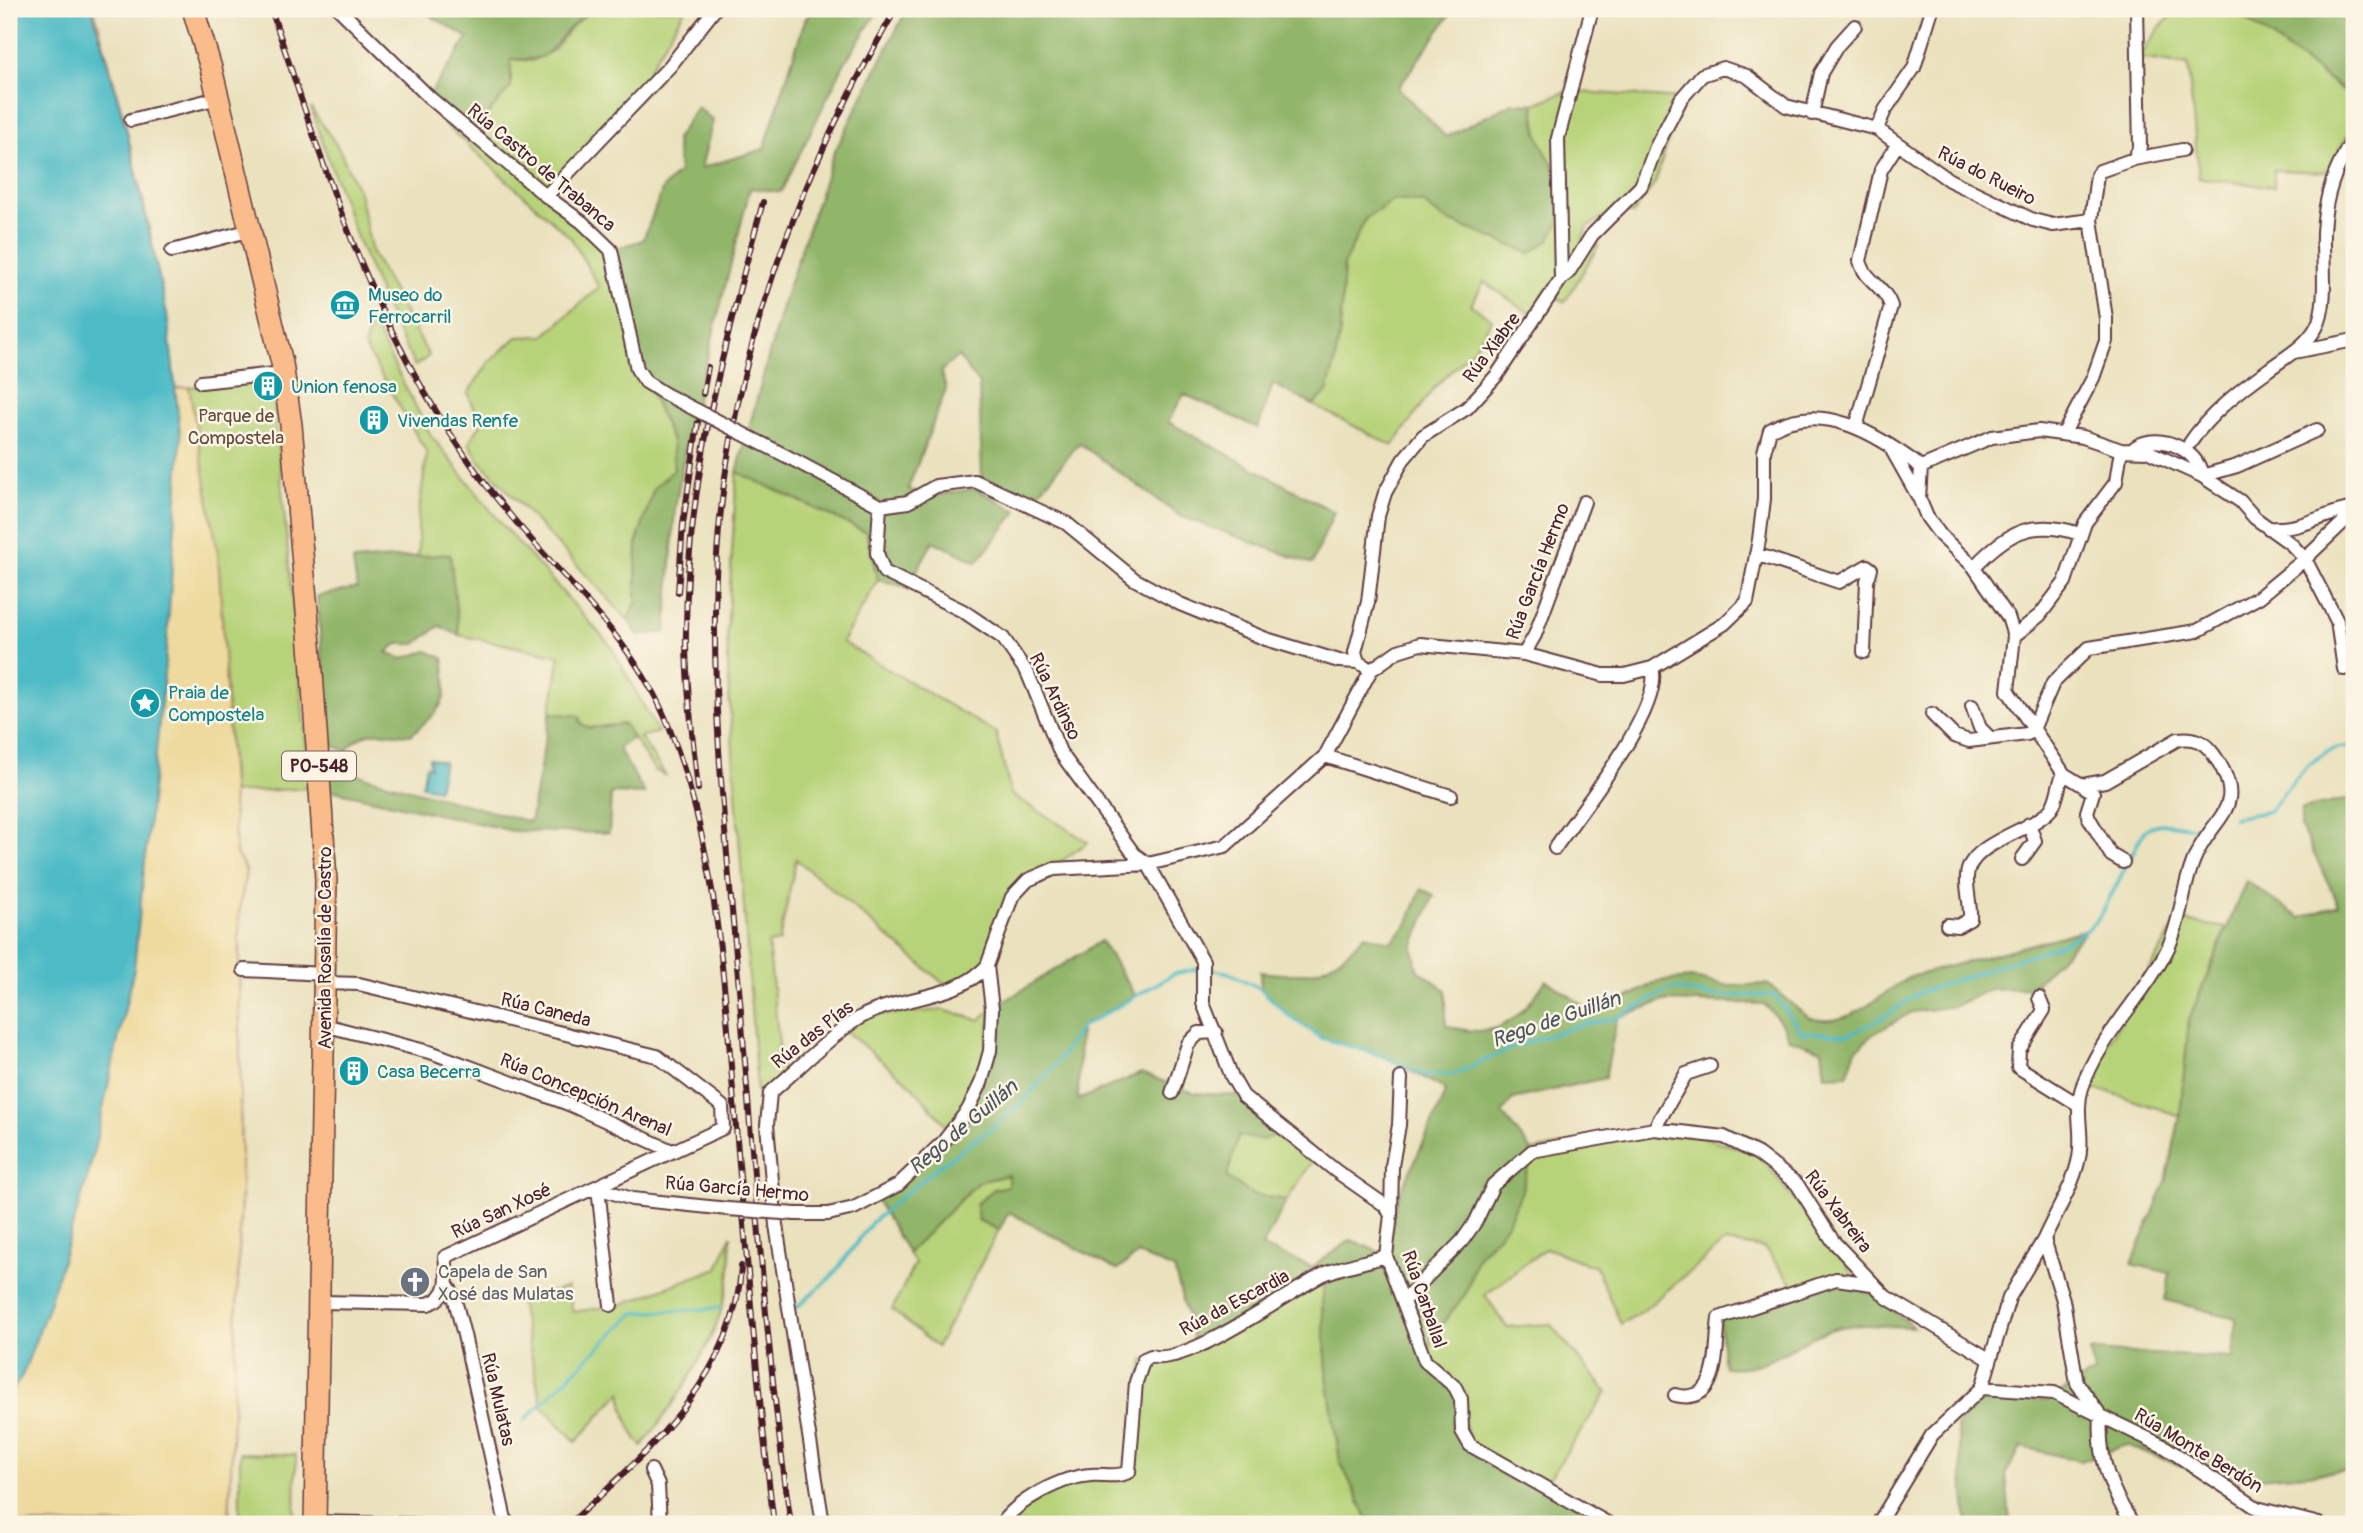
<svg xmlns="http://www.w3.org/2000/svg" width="2363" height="1533" viewBox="0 0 2363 1533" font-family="Pangolin,sans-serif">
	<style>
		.green { fill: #b7d379; stroke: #807952; stroke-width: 2 }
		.forest { fill: #91b569; stroke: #6e6a4a; stroke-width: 2 }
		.sand { fill: #eeda9e; stroke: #9c7c64; stroke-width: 2 }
		.water { fill: #4dbbc6; stroke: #4c6d78; stroke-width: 2 }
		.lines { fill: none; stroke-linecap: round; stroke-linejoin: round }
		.stream { stroke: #4dbbc6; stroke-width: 3.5 }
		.minor-casing { stroke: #623c41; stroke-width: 16 }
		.primary-casing { stroke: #623c41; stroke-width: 24 }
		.minor { stroke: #fff; stroke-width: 12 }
		.primary { stroke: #f9bc8a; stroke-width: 21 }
		.rail-casing { stroke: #4a1f2b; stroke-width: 6 }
		.rail { stroke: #fcf5e5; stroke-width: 3.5; stroke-dasharray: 10; stroke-linecap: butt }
		.minor-bridge-casing { stroke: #623c41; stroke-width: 16; stroke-linecap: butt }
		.minor-bridge { stroke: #fff; stroke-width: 12 }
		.labels { text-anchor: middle; stroke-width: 5; stroke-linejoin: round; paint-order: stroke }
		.shield { fill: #fcf5e5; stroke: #7f5f63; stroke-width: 2 }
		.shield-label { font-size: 18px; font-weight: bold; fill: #4a1f2b }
		.street-label { font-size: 19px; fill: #4a1f2b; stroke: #fcf5e5 }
		.culture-label { font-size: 19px; fill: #0d838f; stroke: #fcf5e5; text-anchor: start }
		.park-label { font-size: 19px; fill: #654c3e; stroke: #fcf5e5 }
		.worship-label { font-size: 19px; fill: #5b616d; stroke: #fcf5e5; text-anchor: start }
		.water-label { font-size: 21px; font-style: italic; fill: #4b5661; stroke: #fcf5e5 }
	</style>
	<rect width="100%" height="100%" fill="#fcf5e5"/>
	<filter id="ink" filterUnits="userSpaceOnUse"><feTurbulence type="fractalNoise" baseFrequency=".0143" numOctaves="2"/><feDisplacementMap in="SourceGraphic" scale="14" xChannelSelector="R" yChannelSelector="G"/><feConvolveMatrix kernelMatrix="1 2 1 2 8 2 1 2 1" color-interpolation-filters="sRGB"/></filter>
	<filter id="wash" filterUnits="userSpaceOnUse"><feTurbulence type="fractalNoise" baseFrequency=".00686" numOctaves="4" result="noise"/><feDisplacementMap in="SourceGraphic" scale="28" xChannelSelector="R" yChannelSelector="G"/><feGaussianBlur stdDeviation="1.57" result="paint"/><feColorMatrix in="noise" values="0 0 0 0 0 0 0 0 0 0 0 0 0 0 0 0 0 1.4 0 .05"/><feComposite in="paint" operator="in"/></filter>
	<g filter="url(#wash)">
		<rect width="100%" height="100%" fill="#eae1bd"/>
		<!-- green -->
		<path class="green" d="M593 9H685L649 69 660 77 547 196 611 250 646 382 672 441 674 470 654 488 637 542 636 603 628 620 478 459 469 443 481 424 468 393 490 361 517 337 544 336 599 287 571 238 438 118 427 98 511 59 532 61 554 50 570 28Z
			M2179 9H2223L2247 20 2354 99V125L2326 172 2274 170V187L2199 178 2188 65 2139 58 2160 27Z
			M1568 91 1681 99 1655 183 1633 214 1615 208 1587 228 1583 238 1599 245 1565 302 1545 292 1532 315 1484 282 1471 305 1492 319 1476 346 1433 389 1393 446 1313 405 1327 392 1334 366 1340 331 1344 263 1366 218 1394 200 1423 203 1444 219 1564 180 1539 144 1534 104Z
			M311 108 339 149 359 192 372 253 429 356 415 366C371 283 341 197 311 108Z
			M372 323 430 434 504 527 611 646 658 732 640 737 665 775 655 771 624 724 589 728 581 724 579 716 550 713 560 656 459 635 450 554 418 559V518L427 453 364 346Z
			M272 382 310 788 233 793 218 554 189 387Z
			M737 472 866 532 878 580 842 642 996 733 1011 794 1088 842 1012 897 987 966 950 989 796 859 779 942 768 943 783 1081 770 1093 757 1092 729 694 727 633Z
			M2178 920 2226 928 2189 1020 2180 1116 2109 1092 2082 1088Z
			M992 1009 990 1051 952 1132 910 1084 844 1030 864 1016 943 1010 980 1020Z
			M1286 1129 1317 1154 1287 1200 1253 1195 1226 1177 1238 1136 1264 1139Z
			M1643 1130 1691 1133 1758 1154 1861 1284 1798 1291 1764 1248 1725 1242 1644 1310 1621 1324 1596 1267 1546 1248 1485 1295 1507 1327 1550 1324 1607 1392 1544 1486 1470 1445 1425 1361 1433 1336 1466 1293 1477 1257 1507 1224 1532 1151Z
			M1008 1175V1187L978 1220 999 1230 937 1347 892 1310 915 1263 908 1253 978 1182Z
			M731 1235C730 1249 731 1264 729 1278 721 1335 677 1401 642 1446 628 1430 624 1412 621 1392L576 1442 542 1406 520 1303 567 1287 573 1312 620 1305 718 1268Z
			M1326 1273 1322 1303 1328 1384 1340 1461 1370 1524H1001L1066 1481 1129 1472 1144 1359H1160Z
			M240 1453 296 1455 295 1524H240Z"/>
		<!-- forest -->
		<path class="forest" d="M427 9H593C586 15 578 20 571 27 547 51 551 62 511 59V87L472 133 427 98 468 38 426 13Z
			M813 9H879L844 64 781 192 750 188 687 438 675 509 666 632 638 635 628 620 636 603 637 542 654 488 674 470 672 441 632 350 611 250 643 240 663 188 679 172 676 139 697 107 713 120 701 168 764 149 805 20Z
			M907 9H1454L1398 88 1446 137 1513 103 1534 104C1534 153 1560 162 1569 205L1549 240 1530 253 1444 219 1423 203 1394 200 1366 218 1344 263 1340 331 1334 366 1327 392 1313 405 1273 384 1258 428 1184 394 1168 422 1334 512 1312 564 1180 516 1079 443 1036 496 982 478 979 384 958 356 941 371 946 389 908 489 929 497 975 488 1017 511 977 562 933 541 908 587 878 580 866 532 737 472 783 303 833 155Z
			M2249 9H2354V97L2247 20Z
			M450 554 459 635 439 626 416 644H397L387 652 401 659 427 651 443 658C450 704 444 705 411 735 382 734 366 725 346 751L334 746 329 737 317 596 357 588 353 561Z
			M550 713 579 716 581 724 589 728 624 724 633 738 618 748 645 794 611 793 609 833 513 831 321 788 319 764 530 822Z
			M2354 798V1470L2221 1481 2126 1445 2080 1461 2022 1447 2006 1473 2010 1524H1967L1957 1425 1986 1396 2047 1401 2094 1373 2090 1351 2233 1358 2236 1318 2165 1300 2170 1273 2132 1264 2166 1181 2180 1116 2189 1020 2246 881 2300 918 2339 905 2301 827V809Z
			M1421 889 1434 895 1413 947 1417 969 1446 990V1025C1496 1043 1520 1020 1546 980L1587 1008 1610 1007 1658 981 1693 978 1730 986 1767 984C1778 991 1804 1016 1811 1018 1849 1030 1879 994 1910 977L2088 929 2031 988 1990 989 1955 1006 1912 1012 1872 1035 1856 1050 1847 1075 1825 1076 1822 1050 1789 1039 1780 1021 1764 1004 1664 1001 1617 1018 1605 1078 1513 1099 1502 1113 1532 1151 1522 1191 1507 1225 1477 1257 1466 1293 1433 1336 1425 1361 1455 1387 1470 1445 1591 1513 1581 1524H1370L1340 1461 1328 1384 1322 1303 1326 1274 1189 1350 1193 1337 1174 1269 1138 1254 1117 1270 1009 1212 999 1230 978 1220 976 1204 994 1189 1008 1186V1175L978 1182 908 1253 875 1198 927 1160 981 1083 992 1009 1101 941 1135 995 1080 1028 1078 1100 1141 1073 1194 1093 1243 1096 1286 1129 1264 1140 1238 1136 1227 1177 1253 1195 1287 1200 1262 1247 1312 1267 1351 1240 1386 1255 1395 1204 1442 1102 1445 1089 1383 1056 1322 1038 1289 1016 1261 989 1260 972C1308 979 1332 971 1365 935L1391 942 1407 925Z
			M1836 1279 1861 1284 1913 1327C1892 1327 1868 1323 1847 1326 1797 1333 1779 1372 1724 1367L1719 1318Z"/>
		<!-- sand -->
		<path class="sand" d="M9 9H94C128 129 162 264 175 388L189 387 218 554 236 854 246 870 239 914 241 1195 229 1524H9Z"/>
		<!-- water -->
		<path class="water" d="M9 9H92L126 128 167 314 181 440 166 654 134 968 89 1172 47 1310 22 1376 9 1396Z
			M429 758 444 762 438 789 422 786 426 766 430 767Z"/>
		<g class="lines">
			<!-- stream -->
			<path class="stream" d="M2233 818 2270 811C2287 789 2321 739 2354 748
				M1210 969 1230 973 1261 989 1289 1016 1322 1038 1383 1056 1424 1075 1455 1074 1514 1047 1580 1025 1617 1018 1672 988 1711 996 1774 995 1802 1032 1848 1035 1889 1014 1918 993 2062 944 2088 929 2101 915 2144 831C2165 813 2190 836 2210 823
				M797 1307 833 1275 872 1222 936 1168 995 1126 1028 1096 1059 1060 1080 1028 1174 974 1197 969
				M525 1420 634 1313 721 1308"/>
		</g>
	</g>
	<g filter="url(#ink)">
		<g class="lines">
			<!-- minor casing -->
			<g class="minor-casing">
				<path id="minor" d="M339 9 429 97 546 196 582 222 611 250 637 369 646 382 665 394
					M1812 114 1821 73 1837 46 1855 26
					M131 120 218 98
					M1877 129 1885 110 1914 68 1932 9
					M2134 159 2182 150
					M546 196 670 66 715 9
					M172 251 251 230
					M1561 279 1568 273 1592 235 1641 186 1656 147 1681 99 1702 75 1723 68 1747 76 1786 106 1877 129 1949 180 2033 220 2053 225 2091 220
					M2294 352 2354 340
					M201 382 284 373
					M1856 427 1891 306C1884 285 1865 281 1860 261L1881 170 1897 145
					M2064 433 2093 378 2106 341V318L2091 220 2097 175 2100 171 2134 159 2140 147 2137 9
					M2190 443C2209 414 2240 390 2268 370 2285 357 2305 347 2316 328 2329 306 2322 258 2323 232 2325 194 2335 169 2354 137
					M1892 450 1919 498
					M794 460 880 506
					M1921 467 1919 498 1927 517 1941 536 1974 567 2008 617 2014 636 2008 691 2064 774 2082 785 2105 781 2178 739C2195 737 2204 741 2214 755 2252 810 2210 816 2193 862 2182 890 2181 921 2168 948 2144 997 2100 1035 2082 1088 2074 1112 2085 1138 2078 1162 2072 1188 2055 1214 2044 1239
					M1921 467 1992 437 2039 431 2083 437 2121 450 2147 451 2202 476C2198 447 2153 430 2132 450
					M2202 476 2240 501 2255 518 2291 544 2305 559 2354 512
					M2202 476 2237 466 2317 430
					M880 506 877 553 884 572 963 611 1003 638 1028 674 1060 752 1134 854 1148 864 1203 961V1003L1232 1077 1243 1096 1336 1171 1386 1206 1391 1215 1386 1256 1425 1361 1455 1387 1461 1399 1462 1431 1470 1445 1609 1524
					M880 506 908 502 936 486 975 481 1066 523 1134 579 1180 604 1266 639 1339 661 1358 662
					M2268 528C2301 531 2324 513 2354 508
					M1756 554 1839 582 1867 566 1871 569 1867 581 1864 652
					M1974 567C2006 533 2032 518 2080 534
					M2014 636 2040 615 2065 582 2085 523 2116 482 2121 450
					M1524 654 1535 635 1584 502
					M1371 670 1358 662 1355 652 1368 602 1378 516 1385 493 1403 460 1423 436 1467 408 1497 375 1561 279 1558 138 1592 9
					M1972 706 1980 728 1989 737
					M1932 714 1954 736 1969 741 2027 734 2034 727 2053 683 2089 648 2197 631 2259 597 2305 559 2337 621 2344 669
					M1325 756 1451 796
					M2082 785 2093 793 2087 812 2089 818 2111 855 2123 862
					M1555 848C1579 813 1665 707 1652 668
					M2022 859 2035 841 2029 824
					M1947 925 1958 926 1970 919C1971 905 1966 890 1967 876 1969 842 2032 832 2051 809 2059 798 2057 785 2064 774
					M244 970 325 974
					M2039 998 2044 1010 2019 1050 2018 1067 2079 1105
					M324 1025 433 1053 571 1105 672 1151
					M1172 1093 1188 1044 1199 1033 1216 1032
					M1654 1129 1686 1074 1710 1066
					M598 1188 632 1199 728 1209
					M598 1188 611 1305
					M796 1214H828L854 1208 898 1185 944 1141 968 1110 981 1083 990 1051 992 1009 987 966 1012 897 1028 880 1054 869 1148 864 1225 846 1325 756 1371 670 1398 651 1420 644 1524 654 1603 675H1624L1652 668 1724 624 1747 602 1759 540 1764 499V452L1770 430C1822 399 1878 435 1921 467
					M1391 1215 1392 1166 1399 1125 1401 1078
					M447 1284 454 1296 464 1335 506 1524
					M1403 1301 1462 1241 1476 1221 1493 1185 1532 1151 1654 1129 1724 1137 1758 1154 1797 1184 1833 1241 1886 1297 1989 1359
					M320 1302 428 1304C451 1296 448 1277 445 1257L723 1128 722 1106 657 1056 359 984 324 983
					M1982 1388 2054 1393 2165 1447 2257 1508 2319 1524
					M1982 1388 2009 1298 2044 1239 2063 1300 2077 1383 2101 1416
					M1675 1395C1721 1406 1715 1350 1719 1318L1836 1279 1872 1284
					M2101 1417C2098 1458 2110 1490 2133 1524
					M651 1470 658 1485 660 1524
					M315 1522 415 1524
					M823 1524 776 1225 767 1125 770 1093C797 1070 824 1042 853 1022 893 994 953 1003 987 966
					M1001 1524C1018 1500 1061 1477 1091 1475 1104 1474 1116 1478 1129 1472L1136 1382 1144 1359 1151 1356C1185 1368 1290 1291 1324 1274 1343 1266 1366 1262 1386 1256
					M1878 1524 1932 1435 1982 1388"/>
			</g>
			<!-- primary casing -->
			<g class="primary-casing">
				<path id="primary" d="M193 9 211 68 282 363 291 425 311 657 326 880 315 1524"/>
			</g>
			<!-- minor -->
			<use href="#minor" class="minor"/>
			<!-- primary -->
			<use href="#primary" class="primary"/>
			<!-- rail casing -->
			<g class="rail-casing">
				<path id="rail" d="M271 9C322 160 367 313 458 445 472 466 486 486 502 505 560 578 634 637 669 727 718 850 724 985 735 1115 746 1251 757 1388 774 1524
					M703 394 708 367
					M678 592 683 524 698 422
					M698 789C693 742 687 694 686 646 684 495 723 346 763 202
					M569 1524C644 1456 737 1375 741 1266
					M791 1524C766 1354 755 1183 741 1012 730 879 714 747 715 614 716 396 787 195 896 9"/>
			</g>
			<!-- rail -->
			<use href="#rail" class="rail"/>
			<!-- minor-bridge casing -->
			<g class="minor-bridge-casing">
				<path id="minor-bridge" d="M665 394 794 460
					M728 1209 796 1214"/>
			</g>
			<!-- minor-bridge -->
			<use href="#minor-bridge" class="minor-bridge"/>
		</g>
	</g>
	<!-- icons -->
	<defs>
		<g id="museum-disc" transform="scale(1.575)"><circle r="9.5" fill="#0f9aa8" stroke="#fcf5e5"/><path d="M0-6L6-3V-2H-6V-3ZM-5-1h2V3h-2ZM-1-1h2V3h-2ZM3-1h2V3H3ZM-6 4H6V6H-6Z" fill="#fff"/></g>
		<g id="building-disc" transform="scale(1.575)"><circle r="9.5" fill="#0f9aa8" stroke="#fcf5e5"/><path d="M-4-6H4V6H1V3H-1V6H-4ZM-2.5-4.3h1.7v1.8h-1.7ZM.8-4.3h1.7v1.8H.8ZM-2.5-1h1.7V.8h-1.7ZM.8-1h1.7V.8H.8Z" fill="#fff"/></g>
		<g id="sight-disc" transform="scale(1.575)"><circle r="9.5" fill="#0f9aa8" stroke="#fcf5e5"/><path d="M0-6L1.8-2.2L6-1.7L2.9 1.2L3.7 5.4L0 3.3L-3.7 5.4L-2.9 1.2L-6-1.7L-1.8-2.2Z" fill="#fff"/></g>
		<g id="church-disc" transform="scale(1.575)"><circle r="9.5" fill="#6b7280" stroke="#fcf5e5"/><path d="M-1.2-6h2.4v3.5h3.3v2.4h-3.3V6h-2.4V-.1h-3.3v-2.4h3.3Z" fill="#fff"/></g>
	</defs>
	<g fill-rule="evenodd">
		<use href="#museum-disc" x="345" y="305"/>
		<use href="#building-disc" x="268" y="386"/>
		<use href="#building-disc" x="374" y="420"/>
		<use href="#sight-disc" x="145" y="703"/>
		<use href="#building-disc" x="354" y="1071"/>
		<use href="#church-disc" x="415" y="1282"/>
	</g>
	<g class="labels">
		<!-- shield labels -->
		<rect class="shield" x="282" y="751.5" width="74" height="29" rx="5"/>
		<g class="shield-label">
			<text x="319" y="772">PO-548</text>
		</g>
		<!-- street labels -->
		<g class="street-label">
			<text transform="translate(542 167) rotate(40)" y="7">Rúa Castro de Trabanca</text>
			<text transform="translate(1987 175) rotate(27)" y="7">Rúa do Rueiro</text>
			<text transform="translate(1491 347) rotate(-53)" y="7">Rúa Xiabre</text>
			<text transform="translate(1537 571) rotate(-69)" y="7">Rúa García Hermo</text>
			<text transform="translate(1056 696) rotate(64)" y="7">Rúa Ardinso</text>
			<text transform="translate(324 948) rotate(-90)" y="7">Avenida Rosalía de Castro</text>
			<text transform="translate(546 1009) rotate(14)" y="7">Rúa Caneda</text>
			<text transform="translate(812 1034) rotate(-38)" y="7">Rúa das Pías</text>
			<text transform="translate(586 1094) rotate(23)" y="7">Rúa Concepción Arenal</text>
			<text transform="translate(737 1188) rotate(5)" y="7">Rúa García Hermo</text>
			<text transform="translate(501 1210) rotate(-25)" y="7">Rúa San Xosé</text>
			<text transform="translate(1839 1211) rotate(53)" y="7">Rúa Xabreira</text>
			<text transform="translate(1425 1299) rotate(71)" y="7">Rúa Carballal</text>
			<text transform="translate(1234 1302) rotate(-28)" y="7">Rúa da Escardia</text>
			<text transform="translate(499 1399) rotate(77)" y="7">Rúa Mulatas</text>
			<text transform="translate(2199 1450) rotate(31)" y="7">Rúa Monte Berdón</text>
		</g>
		<!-- culture labels -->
		<g class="culture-label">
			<text x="368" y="301">Museo do<tspan x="368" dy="22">Ferrocarril</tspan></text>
			<text x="291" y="393">Union fenosa</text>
			<text x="397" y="427">Vivendas Renfe</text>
			<text x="168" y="699">Praia de<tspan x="168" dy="22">Compostela</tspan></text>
			<text x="377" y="1078">Casa Becerra</text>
		</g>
		<!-- park labels -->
		<g class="park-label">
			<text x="236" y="422">Parque de<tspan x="236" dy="22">Compostela</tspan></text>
		</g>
		<!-- worship labels -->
		<g class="worship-label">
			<text x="438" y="1278">Capela de San<tspan x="438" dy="22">Xosé das Mulatas</tspan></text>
		</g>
		<!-- water labels -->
		<g class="water-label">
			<text transform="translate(1556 1019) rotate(-19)" y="7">Rego de Guillán</text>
			<text transform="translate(963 1127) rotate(-40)" y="7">Rego de Guillán</text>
		</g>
	</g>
	<!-- margin -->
	<rect width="2363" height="1533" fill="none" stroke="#fcf5e5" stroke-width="35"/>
</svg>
